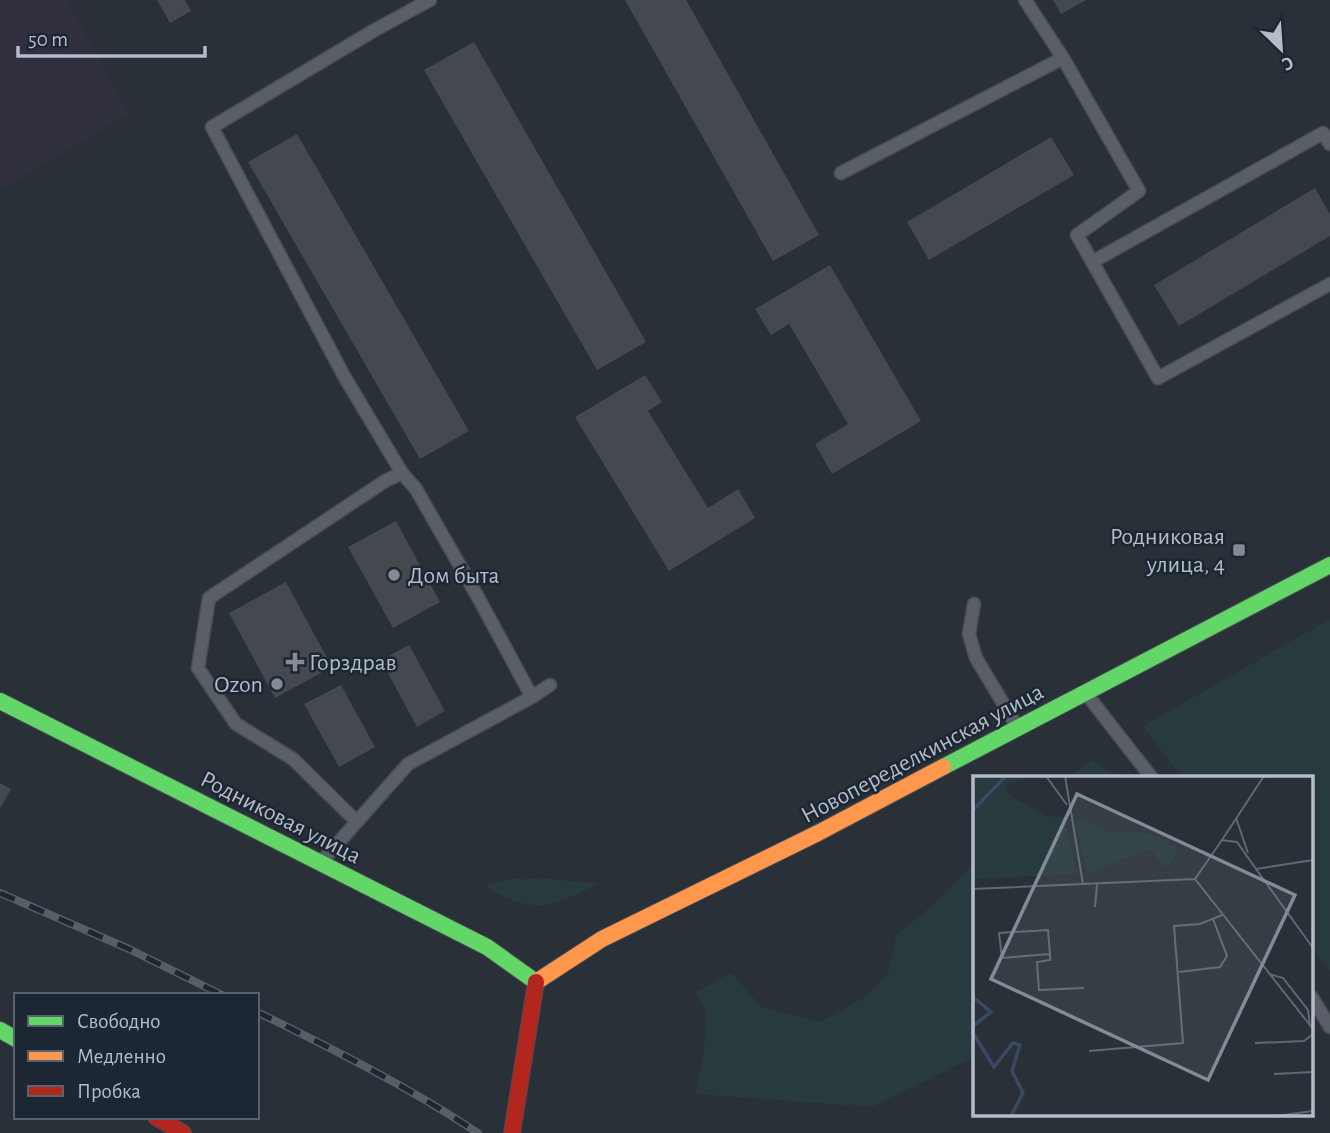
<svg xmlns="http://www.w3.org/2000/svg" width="1330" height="1133" viewBox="0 0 1330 1133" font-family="'Alegreya Sans',sans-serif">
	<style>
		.medical { fill: #31303e }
		.green { fill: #273a3e }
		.building { fill: #444950 }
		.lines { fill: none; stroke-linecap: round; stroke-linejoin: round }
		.lane-casing { stroke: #484c53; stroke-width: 15 }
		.fast-casing { stroke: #484c53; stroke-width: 18 }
		.slow-casing { stroke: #484c53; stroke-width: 18 }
		.jam-casing { stroke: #484c53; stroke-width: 18 }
		.lane { stroke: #5a5e66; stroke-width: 12 }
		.fast { stroke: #63d668; stroke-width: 16 }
		.slow { stroke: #ff974d; stroke-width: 16 }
		.jam { stroke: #b3261e; stroke-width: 16 }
		.rail-casing { stroke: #595d64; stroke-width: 8 }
		.rail { stroke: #1d2633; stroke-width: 5; stroke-dasharray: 16; stroke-linecap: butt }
		.poi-dot { fill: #848b96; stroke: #1d2633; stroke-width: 2.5 }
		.labels { text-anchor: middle; stroke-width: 5; stroke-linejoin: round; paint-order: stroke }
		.poi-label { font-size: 24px; fill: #b4bcc9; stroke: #1d2633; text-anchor: end }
		.street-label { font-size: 24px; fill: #b4bcc9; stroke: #1d2633 }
		.inset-river { fill: none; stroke: #384963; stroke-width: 3.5 }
		.inset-road { fill: none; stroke: #616872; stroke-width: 2 }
		.view { fill: #848b96; fill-opacity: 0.15; stroke: #848b96; stroke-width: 3.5 }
		.inset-edge { fill: none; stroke: #b4bcc9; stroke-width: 3.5 }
	</style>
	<rect width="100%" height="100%" fill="#2a3038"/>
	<!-- medical -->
	<path class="medical" d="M0 0H67L128 114 0 190Z"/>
	<!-- green -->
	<path class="green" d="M1330 619V971L1311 946V778H1182L1143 726Z
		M1091 760 1120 778H1070Z
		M975 862V1056L872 1107 695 1094 703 1060 707 1013 695 992 731 973 762 1007 820 1022 862 999 888 974 896 936 945 894Z
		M540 878 598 884C550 908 532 916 484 885L512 879Z"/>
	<!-- building -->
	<path class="building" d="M157 0H185L191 11 170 23Z
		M625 0H686L819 235 773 261Z
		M1053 0H1086L1061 14Z
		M474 42 646 342 597 370 424 70Z
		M297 134 469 431 420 459 248 162Z
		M1051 137 1074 175 929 260 907 222Z
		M1315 188 1330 214V236L1179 326 1154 285Z
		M830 265 921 421 832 474 815 444 848 424 789 324 771 335 755 309Z
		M645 375 662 402 648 411 708 508 738 489 755 518 669 571 575 417Z
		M396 521 440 602 393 628 348 547Z
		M286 582 332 667 275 698 229 613Z
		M409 645 445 711 417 727 381 660Z
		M341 685 375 747 339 767 304 704Z
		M0 783 11 789 0 809Z"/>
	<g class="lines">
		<!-- lane casing -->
		<g class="lane-casing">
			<path id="lane" d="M430 0 373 31 212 127 344 376 402 473 416 489 479 599 532 697
				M1025 0 1063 58
				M841 173 1063 58 1139 191 1077 235 1158 378 1330 284
				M1092 262 1323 133 1330 144
				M974 604 969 634 976 658 1016 725
				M1088 696 1152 778
				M356 821 293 759 236 724 198 668 209 598 385 481 402 473
				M323 860 408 764 532 697 550 685
				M1311 996 1330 1027"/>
		</g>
		<!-- fast casing -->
		<g class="fast-casing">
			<path id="fast" d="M0 701 487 947 536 982
				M943 767 1330 565
				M0 1030 16 1039"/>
		</g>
		<!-- slow casing -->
		<g class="slow-casing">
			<path id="slow" d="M536 982 602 939 818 833 943 767"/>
		</g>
		<!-- jam casing -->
		<g class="jam-casing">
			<path id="jam" d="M156 1117 183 1133
				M512 1133 536 982"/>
		</g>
		<!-- lane -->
		<use href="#lane" class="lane"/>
		<!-- fast -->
		<use href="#fast" class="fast"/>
		<!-- slow -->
		<use href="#slow" class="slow"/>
		<!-- jam -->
		<use href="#jam" class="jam"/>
		<!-- rail casing -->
		<g class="rail-casing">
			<path id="rail" d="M0 893 129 949 222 995
				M257 1012C333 1049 407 1086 478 1133"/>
		</g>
		<!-- rail -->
		<use href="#rail" class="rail"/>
	</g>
	<!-- markers -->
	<g class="poi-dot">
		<rect x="1232" y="543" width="14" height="14" rx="3.5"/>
		<circle cx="394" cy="575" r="7"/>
		<path d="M291.5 651.5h7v7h7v7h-7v7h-7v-7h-7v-7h7z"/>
		<circle cx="277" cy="684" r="7"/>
	</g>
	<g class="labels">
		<!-- poi labels -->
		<g class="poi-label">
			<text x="1225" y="544">Родниковая<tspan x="1225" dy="28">улица, 4</tspan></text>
			<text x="408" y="583" text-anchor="start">Дом быта</text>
			<text x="309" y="670" text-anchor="start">Горздрав</text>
			<text x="263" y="692">Ozon</text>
		</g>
		<!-- street labels -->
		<g class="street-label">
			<text transform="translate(922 753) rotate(-28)" y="8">Новопеределкинская улица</text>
			<text transform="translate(281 817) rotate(27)" y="8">Родниковая улица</text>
		</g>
	</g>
	<!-- overview -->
	<g transform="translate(973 776)">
		<rect width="340" height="340" fill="#2a3038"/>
		<path d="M0 0H56L32 9 36 19 73 40 91 41 104 98 0 103ZM108 43 132 55 177 57 205 72 197 89 190 90 179 75H170L115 97 102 48Z" fill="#273a3e"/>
		<path class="inset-river" d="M0 34 33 0M0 221 18 236 0 250V257L21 291 40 267 47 269 39 295 50 317 38 340"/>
		<path class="inset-road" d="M73 0 94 29M92 0 110 108M263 42 275 77M249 64 291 0M283 93 340 172M222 103 340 253M222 103 249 64 264 66 283 93 340 84M0 113 222 103M122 131 124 108M200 150 227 148 249 139M77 178 29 182 26 157 75 154 77 178V184L64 186 66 214 111 212M206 196 247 191 254 180 240 143M296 198 310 202 335 234 337 250M282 267 331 265 340 258M116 275 210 267 201 150M301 298 340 296M303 340 340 335"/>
		<path class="view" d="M104 18 322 119 235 304 18 203Z"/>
		<rect width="340" height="340" class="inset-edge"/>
	</g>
	<!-- legend -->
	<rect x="14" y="993" width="245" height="126" fill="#1d2633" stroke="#59626f" stroke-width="2"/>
	<rect x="28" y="1016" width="35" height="10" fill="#63d668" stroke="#59626f" stroke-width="2"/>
	<text x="77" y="1028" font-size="21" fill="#b4bcc9">Свободно</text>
	<rect x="28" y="1051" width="35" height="10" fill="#ff974d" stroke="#59626f" stroke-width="2"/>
	<text x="77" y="1063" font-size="21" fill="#b4bcc9">Медленно</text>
	<rect x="28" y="1086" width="35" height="10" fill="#b3261e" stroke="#59626f" stroke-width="2"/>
	<text x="77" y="1098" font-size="21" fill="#b4bcc9">Пробка</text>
	<!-- north arrow -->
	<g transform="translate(1281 49) rotate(155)" stroke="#1d2633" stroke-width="5" paint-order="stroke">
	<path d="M0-5L12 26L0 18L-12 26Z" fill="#b4bcc9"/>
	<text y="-10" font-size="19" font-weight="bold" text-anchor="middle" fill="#b4bcc9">С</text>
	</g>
	<!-- scale -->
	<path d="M18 46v10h187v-10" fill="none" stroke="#b4bcc9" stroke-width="3.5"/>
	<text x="28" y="46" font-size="21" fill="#b4bcc9" stroke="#1d2633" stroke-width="5" paint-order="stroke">50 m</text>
</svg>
